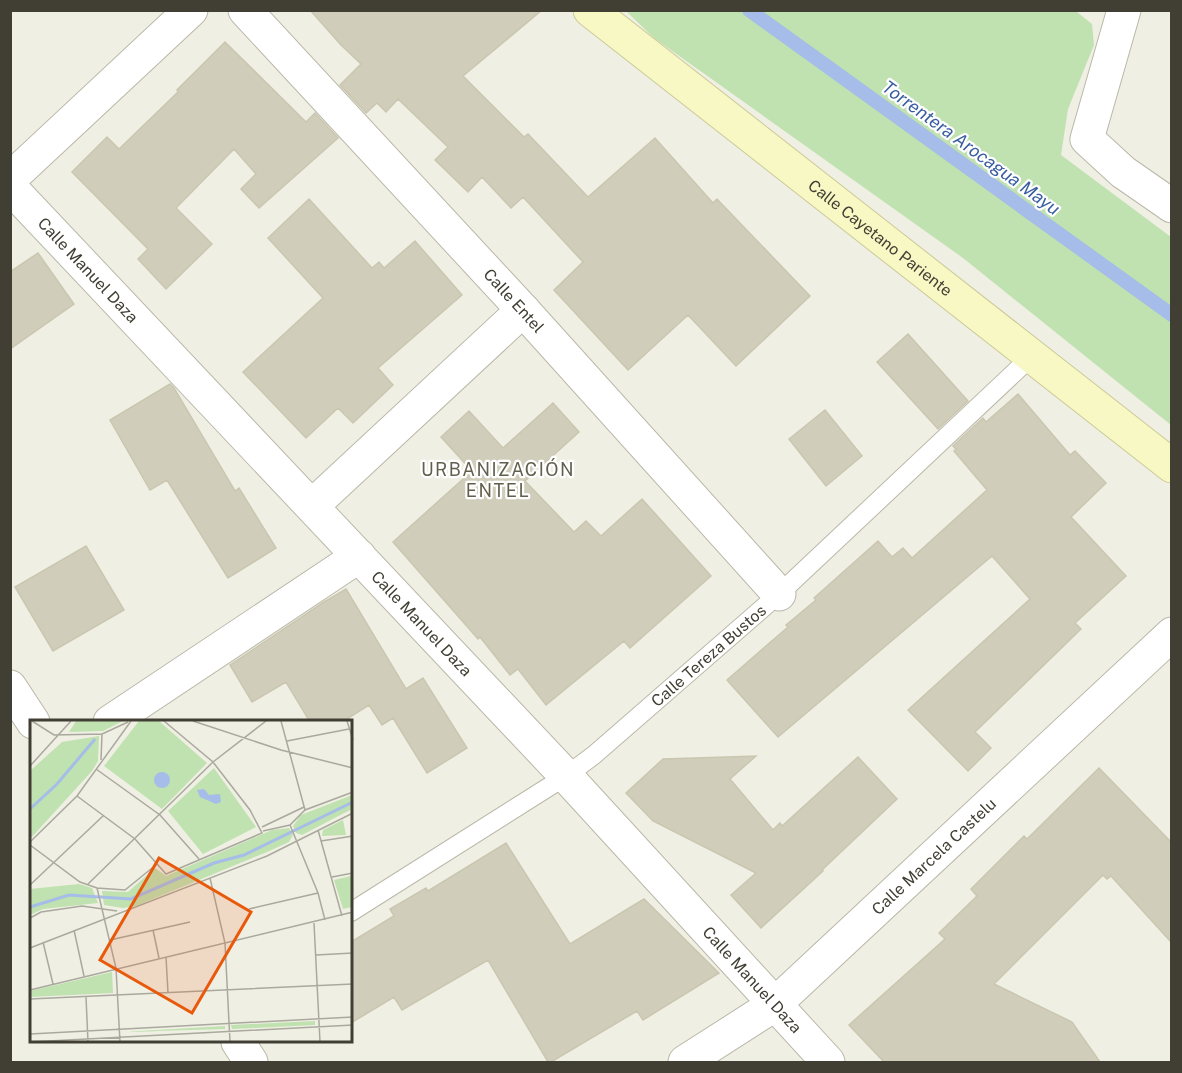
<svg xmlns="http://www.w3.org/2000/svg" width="1182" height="1073" viewBox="0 0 1182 1073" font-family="'Public Sans',sans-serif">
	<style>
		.green { fill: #c0e1b0 }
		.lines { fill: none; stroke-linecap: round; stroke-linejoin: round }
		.stream { stroke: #a5bde8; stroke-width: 14 }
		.building { fill: #d0cdbb; stroke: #cac6af; stroke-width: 1.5 }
		.lane-casing { stroke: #bab8a8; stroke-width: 20 }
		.street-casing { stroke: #bab8a8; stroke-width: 35 }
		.secondary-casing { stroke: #cbca97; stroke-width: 35 }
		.lane { stroke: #fff; stroke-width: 18 }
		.street { stroke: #fff; stroke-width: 33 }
		.secondary { stroke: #f8f8c5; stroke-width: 33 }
		.labels { text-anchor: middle; stroke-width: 4.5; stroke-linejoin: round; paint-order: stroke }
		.street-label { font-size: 16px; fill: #413f34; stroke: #fff }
		.water-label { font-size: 18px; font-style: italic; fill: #395ea1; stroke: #fff }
		.neighbourhood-label { font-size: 18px; letter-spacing: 1.5px; fill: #635f4d; stroke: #fff }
		.inset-river { fill: none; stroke: #a5bde8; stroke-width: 3 }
		.inset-road { fill: none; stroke: #aaa99e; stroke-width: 1.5 }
		.view { fill: #e8590c; fill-opacity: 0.15; stroke: #e8590c; stroke-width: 3 }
		.inset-edge { fill: none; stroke: #413f34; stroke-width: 3 }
	</style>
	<rect width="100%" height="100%" fill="#f0efe4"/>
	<!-- green -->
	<path class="green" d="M1071 10 1077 12 1092 24 1094 45 1068 109 1061 155 1171 237V425L963 258 654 38 626 11Z"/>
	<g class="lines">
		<!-- stream -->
		<path class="stream" d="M749 10 1172 315"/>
	</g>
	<!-- building -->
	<path class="building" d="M310 10H542L463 76 524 137 528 134 588 197 655 138 713 203 717 199 810 296 736 366 688 315 628 370 554 290 583 262 523 197 511 208 482 177 468 192 435 160 448 147 398 99 386 112 377 103 366 113 340 85 361 64 341 45Z
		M225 42 306 122 315 113 338 138 259 208 241 189 256 174 234 149 176 208 212 244 166 289 138 259 148 249 72 172 107 137 119 149 178 92 177 90Z
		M309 199 372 268 379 262 384 268 415 241 462 295 378 368 393 385 353 423 338 408 306 438 243 372 323 298 268 238Z
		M38 253 74 304 10 349V272Z
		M908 334 968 401 938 429 877 362Z
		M170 384 174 388 235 491 239 488 276 548 228 578 167 480 150 490 110 420Z
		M1018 394 1070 455 1075 451 1106 483 1071 517 1126 576 1075 623 1081 629 975 732 991 748 968 771 908 710 1030 599 992 556 778 737 727 680 788 627 786 625 816 600 814 598 878 541 892 557 903 548 912 558 987 490 954 451 956 449 953 446 983 418 986 422Z
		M553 403 579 432 525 481 574 532 586 521 601 536 642 499 711 576 630 648 624 641 546 705 518 669 510 675 480 637 478 639 393 542 472 471 441 437 469 411 503 448Z
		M825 410 862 456 826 486 789 439Z
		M86 546 124 610 53 651 15 587Z
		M346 589 406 689 423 678 467 748 427 773 393 718 382 725 369 705 342 722H310L286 682 252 702 230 665 324 602Z
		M756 756 730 779 773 830 780 823 782 826 858 757 897 799 822 870 823 871 761 928 731 895 756 873 653 821 626 793 663 759Z
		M1099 768 1172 843V943L1111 876 1107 879 1103 875 994 984 1072 1022 1100 1062H884L849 1025 945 939 939 933 977 896 971 889 1024 836 1027 839Z
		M506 843 570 944 644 899 719 973 643 1020 637 1011 551 1062H548L488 960 402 1010 394 997 351 1023V942L394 916 390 909 426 888 428 891Z"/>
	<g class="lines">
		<!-- lane casing -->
		<g class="lane-casing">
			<g id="lane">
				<path id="s1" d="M351 912 566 776 594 755 779 594 1031 357"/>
			</g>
		</g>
		<!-- street casing -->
		<g class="street-casing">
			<g id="street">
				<path id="s2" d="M245 10 523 310 779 594"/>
				<path d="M1124 10 1087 139 1123 172 1172 206"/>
				<path d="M10 179 191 10"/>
				<path id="s3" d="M10 187 566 776 828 1062"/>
				<path d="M312 506 523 310"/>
				<path d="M10 687 33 722"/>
				<path d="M110 722 359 556"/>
				<path d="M238 1042 251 1062"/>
				<path id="s4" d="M685 1062 774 1005 1172 634"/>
			</g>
		</g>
		<!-- secondary casing -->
		<g class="secondary-casing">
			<g id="secondary">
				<path id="s5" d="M590 10 1172 466"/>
			</g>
		</g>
		<!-- lane -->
		<use href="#lane" class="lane"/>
		<!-- street -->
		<use href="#street" class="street"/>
		<!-- secondary -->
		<use href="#secondary" class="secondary"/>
	</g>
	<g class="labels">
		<!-- street labels -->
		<g class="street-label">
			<text dy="6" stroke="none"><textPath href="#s5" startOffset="369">Calle Cayetano Pariente</textPath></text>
			<text dy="6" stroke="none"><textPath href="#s3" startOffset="114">Calle Manuel Daza</textPath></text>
			<text dy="6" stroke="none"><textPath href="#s2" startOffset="396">Calle Entel</textPath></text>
			<text dy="6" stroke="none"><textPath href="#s3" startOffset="600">Calle Manuel Daza</textPath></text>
			<text dy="6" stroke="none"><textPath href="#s1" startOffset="441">Calle Tereza Bustos</textPath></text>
			<text dy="6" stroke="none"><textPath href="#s4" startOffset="324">Calle Marcela Castelu</textPath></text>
			<text dy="6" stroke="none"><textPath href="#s3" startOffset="1086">Calle Manuel Daza</textPath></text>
		</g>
		<!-- water labels -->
		<g class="water-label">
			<text transform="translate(971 148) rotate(36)" y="6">Torrentera Arocagua Mayu</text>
		</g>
		<!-- neighbourhood labels -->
		<g class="neighbourhood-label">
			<text x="498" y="476">URBANIZACIÓN<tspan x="498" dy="21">ENTEL</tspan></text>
		</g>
	</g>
	<!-- overview -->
	<g transform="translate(30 720)">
		<rect width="322" height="322" fill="#f0efe4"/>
		<path d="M46 1H93L73 11 39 12ZM109 1H129L177 43 132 89 74 46ZM69 16 68 41 62 51 0 119V51L32 22ZM184 48 226 107 173 134 138 91ZM322 75V89L272 115 266 113 263 106 271 95ZM313 100 316 115 292 116 293 110ZM259 108 263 115 259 122 237 132 106 186 93 188 74 185 72 171 98 172 125 148 136 156 242 110ZM321 156 322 187 313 189 304 160ZM49 164 62 168 68 183 13 189 0 195V169ZM82 252 83 273 0 277V271ZM285 301V305L202 309 201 305ZM195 306V309L92 312Z" fill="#c0e1b0"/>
		<path d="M124 60a8 8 0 1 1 16 0a8 8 0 1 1-16 0ZM174 69 179 75 190 74 191 82 186 84 170 77 167 70Z" fill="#a5bde8"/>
		<path class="inset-river" d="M0 89 27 64 65 19M0 187 39 175 101 179 184 143 214 135 323 82"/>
		<path class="inset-road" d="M2 1 24 15 72 14M163 1 251 30 323 48M251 1 275 90M317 1 323 20M257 21 319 9M71 40 72 14 98 2M0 46 41 1M66 49 130 95 169 139M47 76 105 119 136 154 232 113 220 90 183 42 134 1M260 105 288 173 295 200M232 107 274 87M288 110 312 196M233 111 260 105 275 90 323 72M291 121 323 116M0 122 47 76 101 1M0 125 50 162 67 168 95 170 127 144M302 157 323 153M180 158 195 223 200 322M58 164 183 42 236 1M0 165 73 96M67 168 86 248 90 322M219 189 288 173M0 198 11 192 52 186 87 191M284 203 290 322M44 210 54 256M123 210 129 238M80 220 160 202M13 222 23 264M0 228 237 136 323 93M286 235 323 233M136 237 138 273M0 270 323 192M56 277 58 322M0 279 323 264M0 314 323 297M0 322 323 305"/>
		<path class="view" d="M129 138 221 192 162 293 70 240Z"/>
		<rect width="322" height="322" class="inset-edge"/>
	</g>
	<!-- border -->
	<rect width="1182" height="1073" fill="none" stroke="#413f34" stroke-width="24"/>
</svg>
